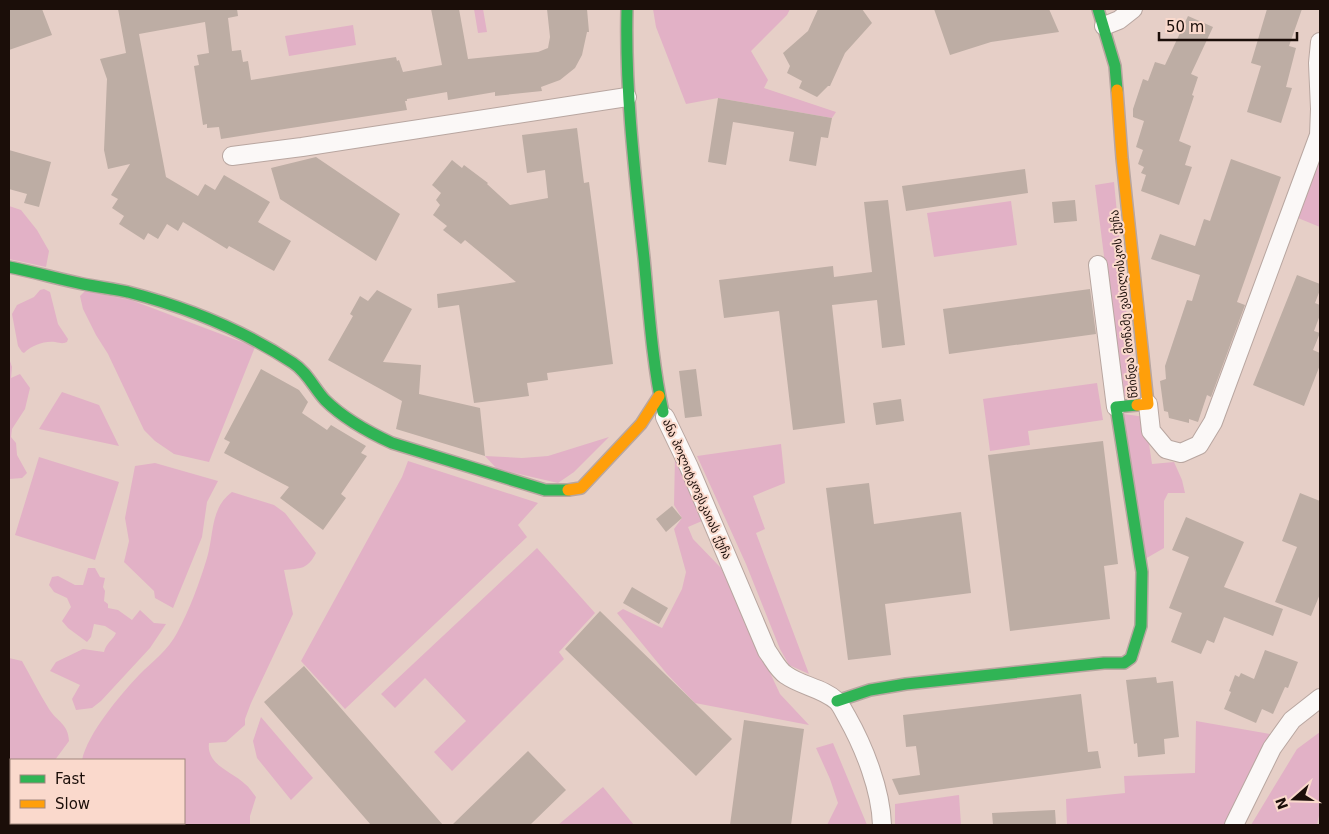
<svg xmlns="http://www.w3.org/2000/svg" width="1329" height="834" viewBox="0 0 1329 834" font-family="'DejaVu Sans','Noto Sans Georgian',sans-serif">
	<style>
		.green { fill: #e2b1c6 }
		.building { fill: #bdada4 }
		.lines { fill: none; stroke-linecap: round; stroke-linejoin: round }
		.street-casing { stroke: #b8a6a0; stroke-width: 20 }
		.fast-casing { stroke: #b8a6a0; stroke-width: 14 }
		.slow-casing { stroke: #b8a6a0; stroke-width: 14 }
		.street { stroke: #fbf8f7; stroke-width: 18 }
		.fast { stroke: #30b455; stroke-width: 11 }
		.slow { stroke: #ff9f0a; stroke-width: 11 }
		.labels { text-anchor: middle; stroke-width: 4; stroke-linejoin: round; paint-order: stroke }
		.street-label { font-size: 12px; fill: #1b0e09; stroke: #fad9cc }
	</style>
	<rect width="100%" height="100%" fill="#e6cfc7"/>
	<!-- green -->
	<path class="green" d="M474 9H483L487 32 478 33Z
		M653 9H790L787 15 751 51 768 80 764 88 836 112 832 118 718 98 686 104 656 27Z
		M353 25 356 45 289 56 285 36Z
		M1320 151V227L1298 218Z
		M1114 182 1134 391 1122 398 1095 185Z
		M1011 201 1017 245 934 257 927 213Z
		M9 206 21 210 37 230 49 251 46 267 9 259Z
		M44 289 50 292 58 324 68 339 67 342C62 344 61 343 55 342 43 341 33 345 24 353L22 352 18 346 12 314 17 305 34 297 40 290Z
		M85 291 131 300 255 347 209 462 174 454 155 441 144 430 108 354 96 335 83 309 80 296Z
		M9 358 12 367 11 378 20 374 30 388 25 409 12 429 11 437 16 443 17 455 27 473 22 478 9 479Z
		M1097 383 1103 420 1028 431 1030 445 990 451 983 399Z
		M62 392 99 405 119 446 39 429Z
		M1124 414 1145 417 1152 464 1174 462 1182 480 1185 493H1168L1164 501V548L1145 559Z
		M609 437 574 472 558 483 497 469 485 456 522 458 548 456Z
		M781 444 785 483 753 496 765 529 756 533 809 674 789 665 780 649 746 564 697 456Z
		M675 456 702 521 688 527 693 539 721 568 780 694 809 725 695 703 667 674 617 613 623 609 662 628 682 589 686 572 674 529 682 518 674 505Z
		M39 457 119 482 95 560 15 535Z
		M408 461 538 503 518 525 527 537 345 709 301 661 402 477Z
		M155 463 218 481 207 502 202 537 173 608 155 598 154 591 124 562 129 541 125 518 135 466Z
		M232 492 274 505 285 513 316 553C307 570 301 568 284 570L293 614 251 703 245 719V725L226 742 209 743C206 765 233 772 245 784 249 787 252 792 256 797L250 816V825H51L53 823H184V760H82C88 733 120 695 139 675 152 662 169 649 177 633 190 609 199 584 207 558 214 535 210 508 232 492Z
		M537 548 595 613 559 652 564 659 452 771 434 752 466 721 425 678 395 708 381 694Z
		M88 568H95L100 577 105 578 103 587 105 591 104 601 108 604V608L118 610 132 620 140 610 154 623 166 624 150 648 101 701 92 708 76 710 72 699 80 685 50 671 56 662 83 649 104 652C106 643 113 640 116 633L105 626 94 624 91 637 87 642 68 628 62 621 71 607 67 598 54 592 49 585 52 577 58 576 75 585H83Z
		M9 658 22 661C31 677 39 693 49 709 57 722 68 723 69 741L55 760H11V783L9 782V671L10 668Z
		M261 717 313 778 291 800 257 758 253 741Z
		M1196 721 1270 734 1226 825H1067L1066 799 1125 793 1124 776 1195 773Z
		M1320 732V811L1317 825H1251L1297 749Z
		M833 743 865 820 867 825H827L838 803 830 779 816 748Z
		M603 787 634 825H558Z
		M959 795 961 825H895V804Z"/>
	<!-- building -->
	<path class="building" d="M9 9H42L52 35 9 50Z
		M118 9H237L238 16 228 18 232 51 241 50 243 62 248 61 251 80 396 57 397 61 399 60 403 72 442 65 431 9H459L468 59 538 52 548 48 550 37 547 9H587L589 32H587L582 55 575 68 560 80 541 87 542 91 495 96V92L448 100 447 92 407 99V101H405L407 110 221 139 219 127 207 128V124L203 125 194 66 199 65 197 55 209 53 205 22 139 34 166 177 198 196 205 184 215 190 224 175 270 202 258 222 291 241 274 271 229 246 227 249 183 222 178 231 167 224 158 239 148 233 144 240 119 224 124 216 112 208 118 199 111 195 130 164 108 169 104 150 107 79 100 59 126 53Z
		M818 9H862L872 23 845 53 830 86H828L817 97 799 88 802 81 787 73 790 66 783 53 808 31Z
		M934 9H1049L1059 32 991 42 950 55Z
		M1267 9H1302L1289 46 1296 48 1286 87 1292 88 1281 123 1247 112 1261 66 1251 63Z
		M1188 16 1213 27 1191 74 1198 77 1192 95 1194 96 1179 141 1191 146 1185 165 1192 167 1179 205 1141 191 1146 175 1141 173 1144 167 1138 164 1143 150 1136 147 1144 121 1133 117V109L1143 79 1148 81 1155 62 1165 65Z
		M718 98 832 118 828 138 821 137 816 166 789 161 794 132 733 122 726 165 708 162Z
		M577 128 584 183 589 182 613 364 547 373 548 380 527 383 529 396 474 403 459 305 438 308 437 294 516 282 465 240 461 244 443 230 447 226 433 215 440 205 436 200 441 193 432 185 452 160 462 168 464 165 488 183 487 184 510 205 548 198 545 170 527 173 522 135Z
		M9 150 51 162 39 207 24 203 27 194 9 189Z
		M316 157 400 214 376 261 280 199 271 168Z
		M1231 159 1281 177 1237 302 1245 305 1211 397 1207 395 1198 422 1189 419V423L1169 418 1168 412 1164 411 1160 381 1166 379 1165 366 1187 300 1192 301 1200 275 1151 259 1160 234 1195 246 1204 219 1210 221Z
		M1025 169 1028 193 906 211 902 186Z
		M888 200 905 345 882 348 877 300 832 305 845 423 793 430 779 311 724 318 719 280 833 266 834 277 872 272 864 202Z
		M1075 200 1077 221 1054 223 1052 202Z
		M1297 275 1320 284V290L1315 303 1320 305V315L1314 331 1320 333 1313 350 1320 353V365L1304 406 1253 385Z
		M1090 289 1096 334 949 354 943 309Z
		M377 290 412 309 383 362 421 365 419 394 480 408 485 456 396 429 402 401 328 360 353 316 350 314 360 296 368 301Z
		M261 369 299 390 308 402 302 413 327 430 331 425 366 446 361 453 367 456 341 494 346 498 323 530 280 498 289 487 224 453 230 442 224 439Z
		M696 369 702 416 685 418 679 371Z
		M901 399 904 421 876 425 873 403Z
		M1103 441 1118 564 1104 566 1110 619 1010 631 988 455Z
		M869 483 874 524 961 512 971 593 885 604 891 655 848 660 826 488Z
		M1300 493 1320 501V594L1311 616 1275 602 1297 547 1282 541Z
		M672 506 682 518 666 532 656 519Z
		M1186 517 1244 542 1224 587 1283 609 1273 636 1224 617 1214 643 1207 640 1201 654 1171 642 1182 613 1169 608 1189 557 1172 550Z
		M632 587 668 608 659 624 623 603Z
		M600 611 732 739 696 776 565 649Z
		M1265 650 1298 662 1288 688 1285 687 1273 714 1262 709 1256 723 1224 709 1231 692 1229 691 1235 675 1239 677 1241 673 1254 679Z
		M304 666 443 825H371L264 702Z
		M1156 677 1157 683 1173 681 1179 737 1164 739 1165 754 1138 757 1137 743 1134 744 1126 680Z
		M1081 694 1088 752 1098 751 1101 768 899 795 892 779 920 775 916 746 906 747 903 715Z
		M744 720 804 729 791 825H730Z
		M528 751 566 790 530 825H452Z
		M1055 810 1056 825H993L992 813Z"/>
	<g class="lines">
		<!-- street casing -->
		<g class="street-casing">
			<path id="street" d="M1104 26 1119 20 1133 9
				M232 156 302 147 627 97
				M1098 265 1116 407
				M1148 404 1151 431 1166 449 1181 453 1199 445 1213 422 1319 135 1320 109 1318 63 1320 42
				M665 417 689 467 767 651C773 659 778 670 786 675 801 686 823 688 837 701 841 705 844 712 847 717 864 747 881 790 882 825
				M1234 825 1272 748 1292 720 1320 698"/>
		</g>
		<!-- fast casing -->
		<g class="fast-casing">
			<path id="fast" d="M627 9C625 93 635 175 644 258 649 310 652 361 663 412
				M1098 9 1115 66 1117 90
				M9 267C34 272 59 279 83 284 98 287 114 289 128 292 186 307 243 330 293 363 307 372 314 388 325 400 344 419 368 432 392 443L545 490H568
				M837 701 870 690 906 684 1104 663H1124L1131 658 1141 626 1142 572 1116 407 1137 405"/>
		</g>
		<!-- slow casing -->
		<g class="slow-casing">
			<path id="slow" d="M1117 90 1122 158 1148 404 1137 405
				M568 490 581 488 641 424 659 396"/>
		</g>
		<!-- street -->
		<use href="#street" class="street"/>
		<!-- fast -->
		<use href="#fast" class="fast"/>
		<!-- slow -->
		<use href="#slow" class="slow"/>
	</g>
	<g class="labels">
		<!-- street labels -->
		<g class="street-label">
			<text transform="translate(1124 304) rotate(-96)" y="4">წმინდა მოწამე ვასილისკოს ქუჩა</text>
			<text transform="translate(697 489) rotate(66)" y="4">ანა პოლიტკოვსკაიას ქუჩა</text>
		</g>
	</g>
	<!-- border -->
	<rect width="1329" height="834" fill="none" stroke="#1b0e09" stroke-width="20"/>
	<!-- legend -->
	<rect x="10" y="759" width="175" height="65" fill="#fad9cc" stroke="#a1887e"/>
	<rect x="20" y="775" width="25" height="8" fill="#30b455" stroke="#a1887e"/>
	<text x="55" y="784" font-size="15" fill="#1b0e09">Fast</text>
	<rect x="20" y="800" width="25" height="8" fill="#ff9f0a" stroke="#a1887e"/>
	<text x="55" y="809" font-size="15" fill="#1b0e09">Slow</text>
	<!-- north arrow -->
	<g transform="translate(1294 799) rotate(250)" stroke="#fad9cc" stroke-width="4" paint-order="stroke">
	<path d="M0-4L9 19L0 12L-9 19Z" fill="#1b0e09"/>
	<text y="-8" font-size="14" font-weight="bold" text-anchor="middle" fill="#1b0e09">N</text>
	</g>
	<!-- scale -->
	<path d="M1159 32v8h138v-8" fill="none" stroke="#1b0e09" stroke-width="2.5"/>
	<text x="1166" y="32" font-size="15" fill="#1b0e09" stroke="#fad9cc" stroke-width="4" paint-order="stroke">50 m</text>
</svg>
